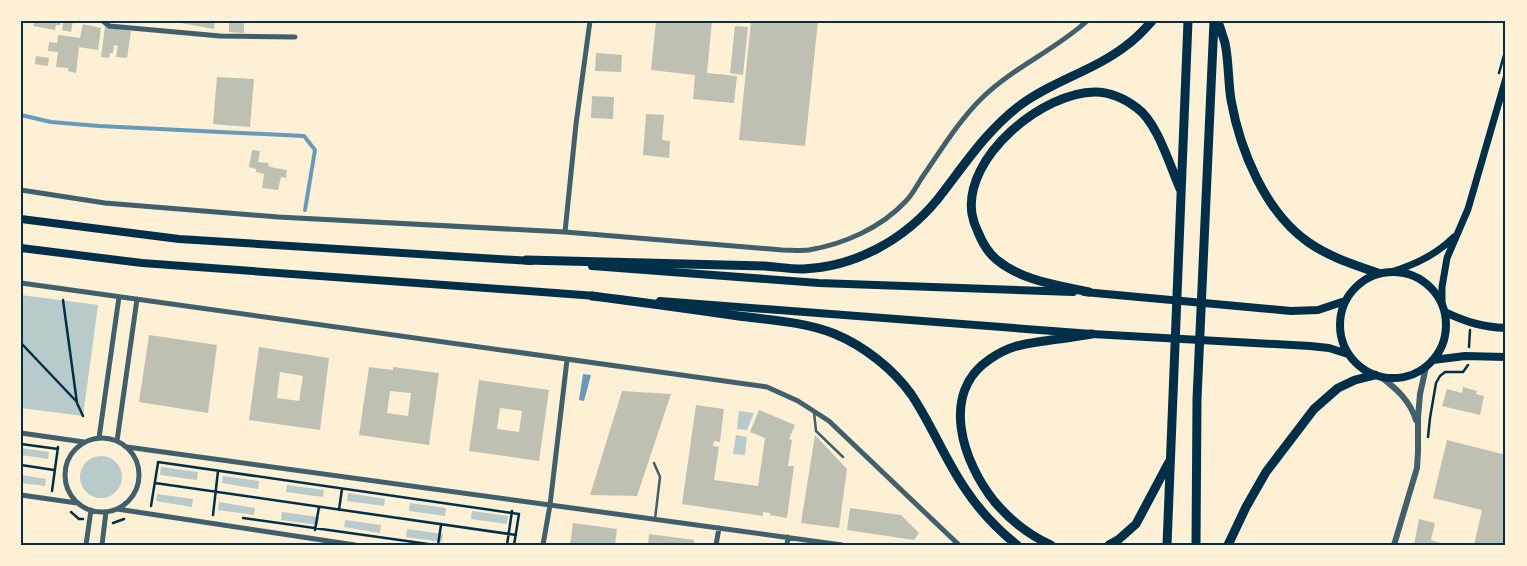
<svg xmlns="http://www.w3.org/2000/svg" width="1527" height="566" viewBox="0 0 1527 566" font-family="Jost,sans-serif">
	<style>
		.green { fill: #b9caca }
		.water { fill: #669bbc }
		.lines { fill: none; stroke-linecap: round; stroke-linejoin: round }
		.stream { stroke: #669bbc; stroke-width: 4 }
		.building { fill: #bec0b2; fill-rule: evenodd }
		.path { stroke: #003049; stroke-width: 2.5 }
		.service { stroke: #3f606c; stroke-width: 2.5 }
		.minor { stroke: #3f606c; stroke-width: 5 }
		.tertiary { stroke: #3f606c; stroke-width: 6 }
		.secondary { stroke: #003049; stroke-width: 7 }
		.primary { stroke: #003049; stroke-width: 8 }
		.motorway { stroke: #003049; stroke-width: 9 }
		.neatline { fill: none; stroke: #003049; stroke-width: 2 }
	</style>
	<rect width="100%" height="100%" fill="#fdf0d5"/>
	<!-- green -->
	<path class="green" d="M21 295 98 305 83 416 21 408Z
		M739 411 754 413 747 430 737 429Z
		M736 435 747 437 745 455 733 454Z
		M21 448 49 452 48 459 21 455Z
		M80 477a21 21 0 1 1 42 0a21 21 0 1 1-42 0Z
		M161 467 198 472 197 480 160 475Z
		M21 475 46 479 45 486 21 483Z
		M223 476 259 481 258 489 222 483Z
		M287 485 324 490 323 497 286 492Z
		M348 493 385 499 384 506 347 501Z
		M157 494 193 499 192 507 156 501Z
		M219 502 255 508 254 515 218 510Z
		M410 503 446 508 445 516 409 511Z
		M472 511 508 516 507 524 471 519Z
		M282 512 319 517 318 525 281 520Z
		M345 520 381 525 380 533 344 527Z
		M407 529 443 534 442 542 406 537Z"/>
	<!-- water -->
	<path class="water" d="M583 374 591 375 584 401 579 400Z"/>
	<g class="lines">
		<!-- stream -->
		<path class="stream" d="M21 115 51 122 99 126 304 136 315 150 305 210"/>
	</g>
	<!-- building -->
	<path class="building" d="M35 21H61L60 25H56L55 30 33 26Z
		M63 21H73L71 32 62 30Z
		M170 21H215L214 29Z
		M229 21H244V33L229 32Z
		M656 21H712L707 73 737 76 734 103 693 99 695 75 651 70Z
		M751 21H818L805 146 739 140Z
		M83 24 101 28 98 50 79 47 76 73 68 71V68L56 67 58 52 48 51 49 42 57 43 58 35 80 38Z
		M735 26 748 27 743 75 730 73Z
		M105 27 131 31 127 58 116 57 118 46 114 45 113 53H110L109 58 101 57Z
		M596 53 622 55 621 72 595 71Z
		M36 56 49 58 48 66 35 64Z
		M217 77 254 79 250 127 213 124Z
		M592 96 614 97 613 119 591 118Z
		M646 114 664 115 662 140 670 141 669 158 643 155Z
		M252 150 260 151 258 162 269 163 268 166 275 168 287 170 286 178 281 177 278 190 262 188 264 174 256 172V169L249 167Z
		M149 335 217 345 208 413 139 402Z
		M259 347 329 358 320 430 249 420ZM280 372 303 376 299 401 277 398Z
		M369 367 393 370V367L439 373 429 445 359 435ZM390 391 411 393 408 416 387 413Z
		M479 380 549 390 539 461 469 451ZM500 408 522 411 519 432 497 429Z
		M1463 387 1477 391 1476 394 1484 396 1480 415 1442 406 1447 389 1462 393Z
		M622 391 671 394 637 496 590 495Z
		M696 405 724 409 720 442 714 441 713 446 719 447 714 480 758 486 765 438 750 432 759 410 795 425 789 439 792 440 788 466H794L787 518 770 515V513L763 512V516L682 504Z
		M815 435 847 469 839 528 801 523Z
		M1447 440 1506 455V545H1474L1482 510 1433 498Z
		M850 508 901 515 919 533 914 540 847 530Z
		M1419 519 1435 523 1431 540 1447 545H1414Z
		M573 523 617 529 615 545H570Z
		M649 534 694 540V545H648Z"/>
	<g class="lines">
		<!-- path -->
		<path class="path" d="M1499 73 1506 48
			M63 300 77 403 83 416
			M21 343 76 401
			M1469 347 1470 330
			M1428 437 1430 418 1436 383 1440 376 1445 372H1463L1468 365
			M21 444 58 449
			M158 462 519 514
			M21 465 54 470
			M155 483 516 535
			M52 491 58 447
			M151 506 158 463
			M339 510 342 489
			M71 512 79 519H83
			M213 515 218 471
			M243 518 435 545
			M113 523 124 519
			M315 530 319 507
			M438 545 441 525
			M507 545 512 511
			M514 545 519 514"/>
		<!-- service -->
		<path class="service" d="M814 412 816 431 843 457
			M654 463 660 477 655 519"/>
		<!-- minor -->
		<path class="minor" d="M103 21 109 26 220 36 295 37
			M21 190 105 203 278 217 565 232 782 250C791 250 800 251 809 250 844 244 881 228 906 201 912 195 916 187 921 179 940 152 959 120 983 97 1014 67 1055 50 1087 21
			M565 232 576 124 590 21
			M21 283 767 387 798 401 829 421 959 545
			M21 433 84 442
			M65 475a37 37 0 1 1 74 0a37 37 0 1 1-74 0Z
			M99 438 119 297
			M117 441 137 299
			M127 447 842 545
			M21 495 77 503
			M117 509 355 545
			M86 545 91 510
			M102 545 106 512
			M543 545 550 505 567 360
			M716 545 719 528
			M787 545 788 537"/>
		<!-- tertiary -->
		<path class="tertiary" d="M1381 377C1397 389 1410 401 1416 420
			M1394 545 1417 468 1418 451V418L1420 394 1426 367"/>
		<!-- secondary -->
		<path class="secondary" d="M1394 271C1417 264 1437 254 1454 237
			M1442 303V287L1447 258 1468 209 1506 78"/>
		<!-- primary -->
		<path class="primary" d="M21 219 179 239 531 261
			M21 248 142 263 596 296
			M592 266 819 283 1073 292
			M1340 325a53 53 0 1 1 106 0a53 53 0 1 1-106 0Z
			M1084 292 1291 311 1318 310 1345 301
			M660 301 1092 334 1310 346 1329 348 1348 354
			M1445 312C1466 322 1482 327 1506 328
			M1433 360 1465 356 1506 357"/>
		<!-- motorway -->
		<path class="motorway" d="M1218 21C1220 28 1223 36 1225 43 1229 62 1228 82 1231 100 1240 150 1265 212 1308 242 1329 257 1355 265 1378 273
			M526 260 765 266C777 267 790 269 803 269 855 267 904 240 937 200 963 167 985 132 1019 106 1052 81 1094 71 1127 45 1137 38 1144 30 1152 21
			M1089 292C1057 285 1023 281 997 260 988 253 982 242 978 232 975 226 973 220 972 214 963 157 1043 92 1095 92 1110 92 1126 99 1137 108 1158 123 1170 167 1181 191
			M592 296C641 302 690 309 739 316 771 320 805 322 835 334 864 346 893 369 911 394 932 425 945 460 966 490 980 511 997 529 1017 545
			M1051 545C1029 535 1009 519 994 501 963 462 939 393 990 359 1012 344 1026 344 1051 340 1065 339 1079 336 1092 334
			M1109 545 1118 540 1136 524 1169 462
			M1167 545 1188 21
			M1196 545 1197 399 1214 21
			M1228 545 1246 507 1266 472 1314 409 1338 388 1355 380 1375 375"/>
	</g>
	<!-- border -->
	<rect width="1527" height="566" fill="none" stroke="#fdf0d5" stroke-width="45"/>
	<rect x="22" y="22" width="1482" height="522" class="neatline"/>
</svg>
